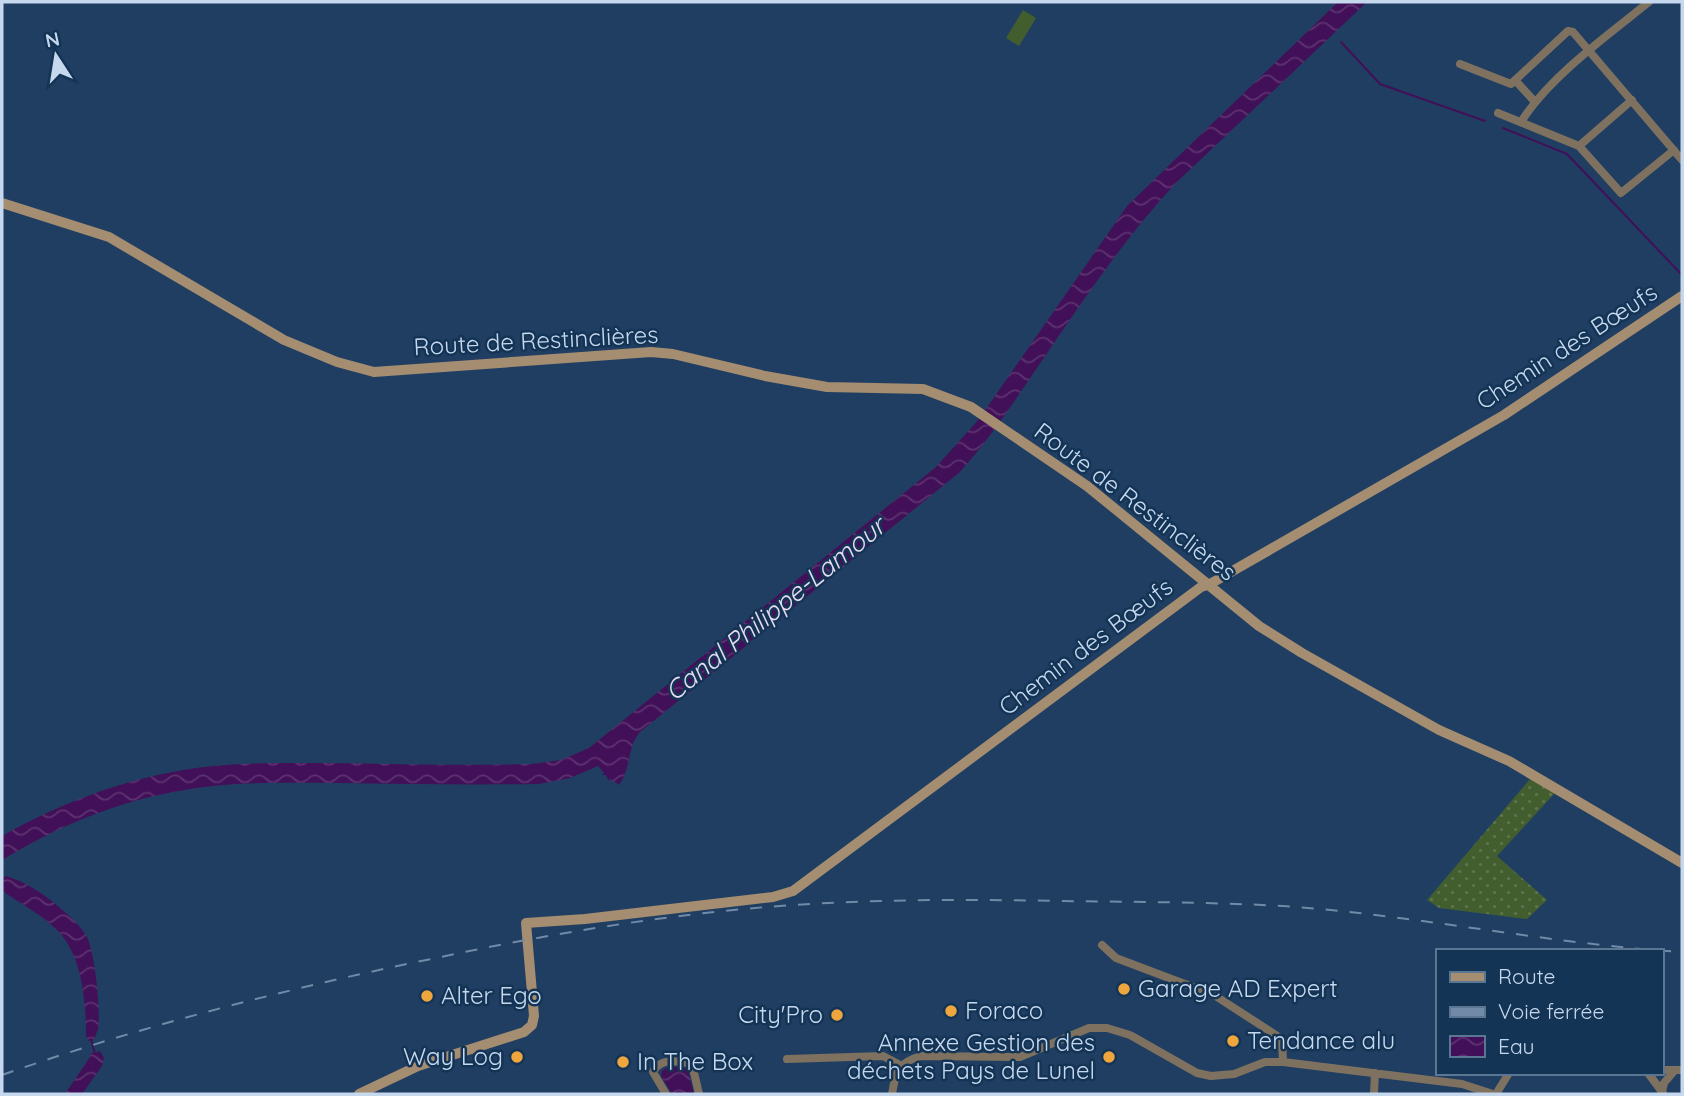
<svg xmlns="http://www.w3.org/2000/svg" width="1684" height="1096" viewBox="0 0 1684 1096" font-family="Quicksand,sans-serif">
	<style>
		.grass { fill: url(#grass-dots) }
		.garden { fill: #435e2e }
		.water { fill: url(#water-waves) }
		.lines { fill: none; stroke-linecap: round; stroke-linejoin: round }
		.stream { stroke: #421058; stroke-width: 2 }
		.street { stroke: #7f715f; stroke-width: 8 }
		.secondary { stroke: #a48d70; stroke-width: 10 }
		.rail { stroke: #718aa7; stroke-width: 2; stroke-dasharray: 12 12; stroke-linecap: butt }
		.poi-dot { fill: #efa73d; stroke: #143456; stroke-width: 2.5 }
		.labels { text-anchor: middle; stroke-width: 5; stroke-linejoin: round; paint-order: stroke }
		.street-label { font-size: 24px; fill: #c6d8ee; stroke: #143456 }
		.poi-label { font-size: 24px; fill: #c6d8ee; stroke: #143456; text-anchor: start }
		.water-label { font-size: 26px; font-style: italic; fill: #eaddf2; stroke: #143456 }
	</style>
	<defs>
		<pattern id="grass-dots" width="8" height="8" patternUnits="userSpaceOnUse" patternTransform="scale(1.75)"><rect width="8" height="8" fill="#435e2e"/><path d="M2 2h.1M6 6h.1" fill="none" stroke="#5d744d" stroke-width="1.8" stroke-linecap="round"/></pattern>
		<pattern id="water-waves" width="16" height="10" patternUnits="userSpaceOnUse" patternTransform="scale(1.75)"><rect width="16" height="10" fill="#421058"/><path d="M0 5q4-4 8 0t8 0" fill="none" stroke="#5c3270"/></pattern>
	</defs>
	<rect width="100%" height="100%" fill="#1f3e62"/>
	<!-- grass -->
	<path class="grass" d="M1531 778 1555 793 1497 856 1547 900 1527 919 1439 908 1427 900Z"/>
	<!-- garden -->
	<path class="garden" d="M1023 10 1036 18 1019 46 1006 38Z"/>
	<!-- water -->
	<path class="water" d="M1338 2H1367L1177 182C1125 237 1082 302 1039 365 1014 402 990 438 960 472L640 732C627 747 631 769 619 785L614 781 612 783 611 779 608 780 606 775H602L604 773 598 766 570 778 539 784C472 785 404 784 337 783 284 783 231 781 179 791 115 802 57 827 2 860V836C62 802 127 778 196 768 241 762 285 763 329 763 397 764 464 766 532 764L561 760 589 748 936 467 979 419 1127 206Z
		M5 876C22 880 39 891 53 902 65 912 79 923 87 937 95 953 101 1011 98 1029 97 1032 95 1036 95 1039L88 1041 86 1036C86 1000 82 953 55 928 40 914 22 904 5 893 2 887 0 882 5 876Z
		M100 1051 104 1058 102 1066 82 1094H65L90 1057V1054Z
		M668 1067H683L688 1070 694 1094H672L661 1076 662 1071Z"/>
	<g class="lines">
		<!-- stream -->
		<path class="stream" d="M1341 42 1380 84 1485 121
			M1503 128 1567 154 1682 275
			M91 1039 95 1054"/>
		<!-- street -->
		<path class="street" d="M1460 64 1511 84 1568 31 1573 32 1682 160
			M1515 80 1535 102
			M1498 113 1579 146 1621 193 1674 150
			M1521 122C1549 77 1608 35 1649 2
			M1579 146 1632 100
			M1102 945 1116 958 1214 995 1282 1039 1283 1062
			M787 1059 883 1056 902 1066
			M1661 1070H1682
			M1648 1073 1663 1093
			M1662 1092 1664 1083 1675 1070
			M666 1094 653 1072C660 1057 679 1061 692 1064L699 1094
			M892 1094C896 1071 897 1063 921 1056L1020 1057 1089 1028H1107L1130 1035 1197 1073 1211 1076 1234 1074 1265 1062H1283L1462 1084 1493 1094
			M1374 1094 1375 1073
			M1496 1094 1509 1073"/>
		<!-- secondary -->
		<path class="secondary" d="M2 203 109 237 284 340 337 362 374 372 651 352 673 354 765 376 827 387 923 389 971 407 1087 486 1259 626 1302 653 1439 730 1509 761 1682 863
			M359 1094 418 1066 524 1032 532 1025 534 1016 526 923 585 919 773 897 793 891 1201 587 1210 584 1504 415 1682 296"/>
		<!-- rail -->
		<path class="rail" d="M2 1075C142 1026 285 989 431 959 534 937 638 919 744 909 849 899 954 899 1060 901 1134 902 1209 902 1283 906 1417 915 1548 944 1682 952"/>
	</g>
	<!-- markers -->
	<g class="poi-dot">
		<circle cx="1124" cy="989" r="7"/>
		<circle cx="427" cy="996" r="7"/>
		<circle cx="951" cy="1011" r="7"/>
		<circle cx="837" cy="1015" r="7"/>
		<circle cx="1233" cy="1041" r="7"/>
		<circle cx="517" cy="1057" r="7"/>
		<circle cx="1109" cy="1057" r="7"/>
		<circle cx="623" cy="1062" r="7"/>
	</g>
	<g class="labels">
		<!-- street labels -->
		<g class="street-label">
			<text transform="translate(536 341) rotate(-3)" y="8">Route de Restinclières</text>
			<text transform="translate(1567 347) rotate(-33)" y="8">Chemin des Bœufs</text>
			<text transform="translate(1135 502) rotate(37)" y="8">Route de Restinclières</text>
			<text transform="translate(1086 647) rotate(-37)" y="8">Chemin des Bœufs</text>
		</g>
		<!-- poi labels -->
		<g class="poi-label">
			<text x="1138" y="997">Garage AD Expert</text>
			<text x="441" y="1004">Alter Ego</text>
			<text x="965" y="1019">Foraco</text>
			<text x="823" y="1023" text-anchor="end">City'Pro</text>
			<text x="1247" y="1049">Tendance alu</text>
			<text x="1095" y="1051" text-anchor="end">Annexe Gestion des<tspan x="1095" dy="28">déchets Pays de Lunel</tspan></text>
			<text x="503" y="1065" text-anchor="end">Way Log</text>
			<text x="637" y="1070">In The Box</text>
		</g>
		<!-- water labels -->
		<g class="water-label">
			<text transform="translate(775 609) rotate(-39)" y="9">Canal Philippe-Lamour</text>
		</g>
	</g>
	<!-- border -->
	<rect width="1684" height="1096" fill="none" stroke="#c6d8ee" stroke-width="7"/>
	<!-- legend -->
	<rect x="1436" y="949" width="228" height="126" fill="#143456" stroke="#5b7693" stroke-width="2"/>
	<rect x="1450" y="972" width="35" height="10" fill="#a48d70" stroke="#5b7693" stroke-width="2"/>
	<text x="1498" y="984" font-size="21" fill="#c6d8ee">Route</text>
	<rect x="1450" y="1007" width="35" height="10" fill="#718aa7" stroke="#5b7693" stroke-width="2"/>
	<text x="1498" y="1019" font-size="21" fill="#c6d8ee">Voie ferrée</text>
	<rect x="1450" y="1036" width="35" height="21" fill="url(#water-waves)" stroke="#5b7693" stroke-width="2"/>
	<text x="1498" y="1054" font-size="21" fill="#c6d8ee">Eau</text>
	<!-- north arrow -->
	<g transform="translate(56 56) rotate(348)" stroke="#143456" stroke-width="5" paint-order="stroke">
	<path d="M0-5L12 26L0 18L-12 26Z" fill="#c6d8ee"/>
	<text y="-10" font-size="19" font-weight="bold" text-anchor="middle" fill="#c6d8ee">N</text>
	</g>
</svg>
